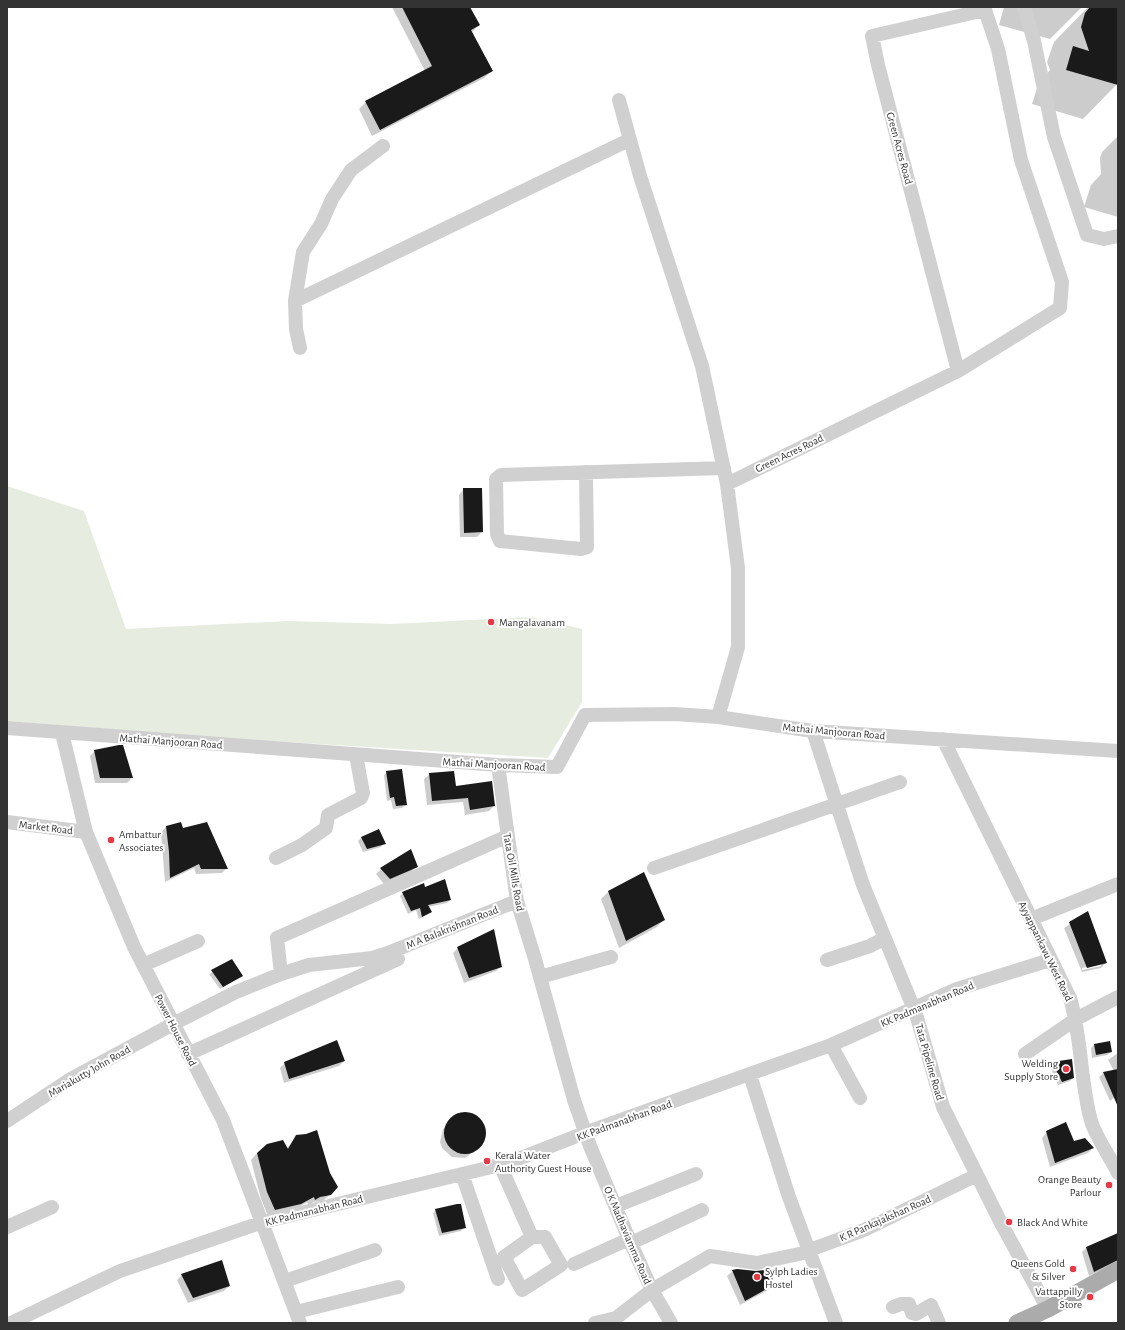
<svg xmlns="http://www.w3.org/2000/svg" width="1125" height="1330" viewBox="0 0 1125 1330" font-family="'Alegreya Sans',sans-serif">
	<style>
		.green { fill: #e6ecdf }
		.shadow { fill: #0003; fill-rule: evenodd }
		.building { fill: #1a1a1a }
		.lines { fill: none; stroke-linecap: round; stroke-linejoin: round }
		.minor { stroke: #d0d0d0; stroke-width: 14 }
		.major { stroke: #ababab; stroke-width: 17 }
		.poi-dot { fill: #e63946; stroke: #fff; stroke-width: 1.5 }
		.labels { text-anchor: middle; stroke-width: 4; stroke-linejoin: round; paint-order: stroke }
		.street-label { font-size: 11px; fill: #333; stroke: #fff }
		.poi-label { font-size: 11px; fill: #333; stroke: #fff; text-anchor: start }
	</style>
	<rect width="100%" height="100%" fill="#fff"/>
	<!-- green -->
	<path class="green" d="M7 486 84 511 126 629 288 621 393 624 531 617 582 629V702L548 758 207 737 7 721Z"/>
	<!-- shadow -->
	<path class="shadow" d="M392 7H469L479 25 472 32 492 71 484 78 372 136 359 109 366 102 425 71Z
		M1004 7H1082L1050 39 999 25Z
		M1088 7H1118L1117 84 1083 119 1032 104 1039 82 1050 70 1047 62 1054 42Z
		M1118 136V217L1084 207 1091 185 1101 174 1100 158 1102 152Z
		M464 489 482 532 477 537H460L459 495Z
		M123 746 132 778 127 783H95L90 756 95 751Z
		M387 772 406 805 402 808 393 809 391 800 387 801 384 775Z
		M430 774 455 788 494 806 489 811 465 815 463 802 427 805 424 779Z
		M166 827 182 829 227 868 222 873 196 874 194 868 165 882 161 832Z
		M362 837 384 843 381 847 363 852 358 841Z
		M411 851 416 866 411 872 384 884 376 874 381 869Z
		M425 889 450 900 447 903 428 907 431 912 419 919 416 910 408 914 400 896 403 893Z
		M608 892 664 919 657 927 619 948 601 899Z
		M1087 912 1106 963 1101 968 1082 972 1064 928ZM1101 964V966L1082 970V968Z
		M458 948 501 966 496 971 464 983 453 953Z
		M232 961 242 976 220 989 209 974Z
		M1109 1043 1111 1052 1107 1055 1092 1058 1091 1048 1094 1045Z
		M1118 1053V1094L1110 1101 1099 1077 1104 1073 1114 1071 1108 1060Z
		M344 1061 339 1066 284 1083 280 1068 285 1063Z
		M1053 1063 1073 1078 1070 1081 1058 1085 1050 1066Z
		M463 1114H470L480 1120 485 1132 481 1145 476 1150 465 1158 452 1157 442 1148 440 1142 443 1129 458 1115Z
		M1047 1132 1073 1142 1093 1148 1088 1153 1050 1167 1042 1138Z
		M297 1136 329 1173 337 1187 323 1201 313 1202 309 1206 307 1202 294 1210 268 1216 261 1199 251 1160 257 1153 287 1148Z
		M436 1210 464 1228 461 1231 439 1236 433 1213Z
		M1118 1233V1267L1113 1264 1089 1276 1082 1252 1086 1248Z
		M733 1271 766 1277 773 1284 768 1290 740 1305 727 1276Z
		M182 1275 229 1286 224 1291 188 1303 177 1280Z"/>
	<!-- building -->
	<path class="building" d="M402 7H470L480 25 471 30 493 71 380 130 365 101 432 66Z
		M1090 7H1118V85L1066 70 1073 46 1089 51 1081 27 1085 13Z
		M463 488H482L483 532 464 533Z
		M119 745H123L133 778H100L94 750Z
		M402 769 407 805 396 806 394 797 390 798 386 771Z
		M454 771 456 786 492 781 495 806 470 810 468 798 432 801 429 773Z
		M181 822 183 828 207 822 228 869H201L199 864 170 878 169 852 166 826Z
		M379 829 386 844 367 849 361 837Z
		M411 849 418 867 390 879 380 868Z
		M644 872 665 920 626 941 608 891Z
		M445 879 451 900 428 905 432 912 422 917 420 908 411 911 402 892 424 883 425 887Z
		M1088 911 1107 963 1087 968 1069 922Z
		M494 929 502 967 469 978 457 947Z
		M232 959 243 976 223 987 211 970Z
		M337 1040 345 1061 289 1079 284 1062Z
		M1110 1041 1112 1052 1096 1055 1094 1044Z
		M1072 1059 1074 1078 1062 1082 1052 1062Z
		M1118 1069V1107L1103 1072Z
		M444 1133a21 21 0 1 1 42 0a21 21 0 1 1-42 0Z
		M1066 1122 1074 1141 1085 1138 1094 1148 1055 1163 1046 1131Z
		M317 1130 330 1173 338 1187 331 1195 320 1197 315 1200 314 1197 301 1204 275 1210 267 1192 257 1153 267 1144 283 1140 288 1149 296 1135 306 1134Z
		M457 1204H461L466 1228 442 1233 435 1209Z
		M1118 1233V1260L1094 1272 1086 1247Z
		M222 1260 230 1286 193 1298 181 1274Z
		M737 1269 756 1271 765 1270 766 1276H772L774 1285 745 1301 732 1270Z"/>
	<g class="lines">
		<!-- minor -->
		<path class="minor" d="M1024 7 1034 41 1054 137 1087 235 1104 239 1118 236
			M619 100 640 176 702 366 727 484 738 568V647L718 717
			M295 301 303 252 321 224 332 199 351 170 383 146
			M300 348 296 329 295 301 629 140
			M586 472 587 547 581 549 500 541 497 534 496 479 501 475 724 468
			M727 484 958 371 1060 308 1062 282 1021 160 998 49 985 10 872 36 878 65 958 371
			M7 728 498 765 557 767 585 715 675 714 718 717 813 731 1118 751
			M813 731 863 885 916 1014 943 1107 1002 1225 1048 1309
			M62 733 86 832 134 947 223 1120 300 1323
			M943 739 1070 998C1082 1038 1080 1081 1091 1121 1096 1137 1110 1157 1118 1173
			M498 765 517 901 535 959 574 1100 590 1146 629 1239 652 1290 671 1323
			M7 822 86 832
			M276 858 302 845 326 828 328 815 361 798 363 793 356 755
			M654 868 900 782
			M1031 919 1118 884
			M827 960 870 946 885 938
			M143 965 198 941
			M281 974 277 938 508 836
			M540 977 611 957
			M831 1045 860 1098
			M188 1054 398 959
			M1025 1054 1076 1019 1118 997
			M750 1075 789 1197 836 1323
			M7 1121 69 1080 173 1024 236 992 281 974 309 965 372 958 388 953 517 901
			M500 1165 532 1237H545L561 1265 522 1290 504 1257 532 1237
			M462 1174 498 1279
			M616 1206 696 1174
			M7 1227 52 1207
			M631 1243 702 1210
			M574 1264 629 1239
			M285 1281 375 1250
			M893 1307 901 1304H909L912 1313 916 1314 931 1305 939 1323
			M296 1312 398 1287
			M11 1323 120 1271 263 1222 508 1163 587 1132 831 1045 957 989 1050 960
			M595 1323 616 1318 652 1290 710 1256 757 1263 799 1254 864 1230 977 1175"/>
		<!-- major -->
		<path class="major" d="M1017 1323 1048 1309 1118 1270"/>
	</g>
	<!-- markers -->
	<g class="poi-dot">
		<circle cx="491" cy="622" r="4"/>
		<circle cx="111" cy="840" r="4"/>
		<circle cx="1066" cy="1069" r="4"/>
		<circle cx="487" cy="1161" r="4"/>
		<circle cx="1109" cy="1185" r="4"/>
		<circle cx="1009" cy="1222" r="4"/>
		<circle cx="1073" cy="1269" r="4"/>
		<circle cx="757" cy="1277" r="4"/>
		<circle cx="1090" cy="1297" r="4"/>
	</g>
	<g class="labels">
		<!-- street labels -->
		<g class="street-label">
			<text transform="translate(900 148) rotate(75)" y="4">Green Acres Road</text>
			<text transform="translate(789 453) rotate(-26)" y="4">Green Acres Road</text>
			<text transform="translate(834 731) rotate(5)" y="4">Mathai Manjooran Road</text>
			<text transform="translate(171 741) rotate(4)" y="4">Mathai Manjooran Road</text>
			<text transform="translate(494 764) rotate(3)" y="4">Mathai Manjooran Road</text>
			<text transform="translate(46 827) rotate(7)" y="4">Market Road</text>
			<text transform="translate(514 872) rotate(80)" y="4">Tata Oil Mills Road</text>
			<text transform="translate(452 927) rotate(-22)" y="4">M A Balakrishnan Road</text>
			<text transform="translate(1046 951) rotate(64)" y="4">Ayyappankavu West Road</text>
			<text transform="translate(927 1004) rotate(-23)" y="4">KK Padmanabhan Road</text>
			<text transform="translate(176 1030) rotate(63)" y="4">Power House Road</text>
			<text transform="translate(930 1062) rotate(74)" y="4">Tata Pipeline Road</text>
			<text transform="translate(89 1071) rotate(-30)" y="4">Mariakutty John Road</text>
			<text transform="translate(624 1120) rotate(-20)" y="4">KK Padmanabhan Road</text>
			<text transform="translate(314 1210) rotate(-14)" y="4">KK Padmanabhan Road</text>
			<text transform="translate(885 1218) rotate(-24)" y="4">K R Pankajakshan Road</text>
			<text transform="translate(628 1235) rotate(67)" y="4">O K Madhaviamma Road</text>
		</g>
		<!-- poi labels -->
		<g class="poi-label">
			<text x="499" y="626">Mangalavanam</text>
			<text x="119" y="838">Ambattur<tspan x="119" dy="13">Associates</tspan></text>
			<text x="1058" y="1067" text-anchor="end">Welding<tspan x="1058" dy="13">Supply Store</tspan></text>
			<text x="495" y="1159">Kerala Water<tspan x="495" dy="13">Authority Guest House</tspan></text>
			<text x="1101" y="1183" text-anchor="end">Orange Beauty<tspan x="1101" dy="13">Parlour</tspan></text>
			<text x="1017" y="1226">Black And White</text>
			<text x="1065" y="1267" text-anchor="end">Queens Gold<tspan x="1065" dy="13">&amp; Silver</tspan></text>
			<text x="765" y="1275">Sylph Ladies<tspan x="765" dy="13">Hostel</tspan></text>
			<text x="1082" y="1295" text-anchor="end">Vattappilly<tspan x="1082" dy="13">Store</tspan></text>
		</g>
	</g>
	<!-- border -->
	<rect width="1125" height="1330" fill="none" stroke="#333333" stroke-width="16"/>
</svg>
